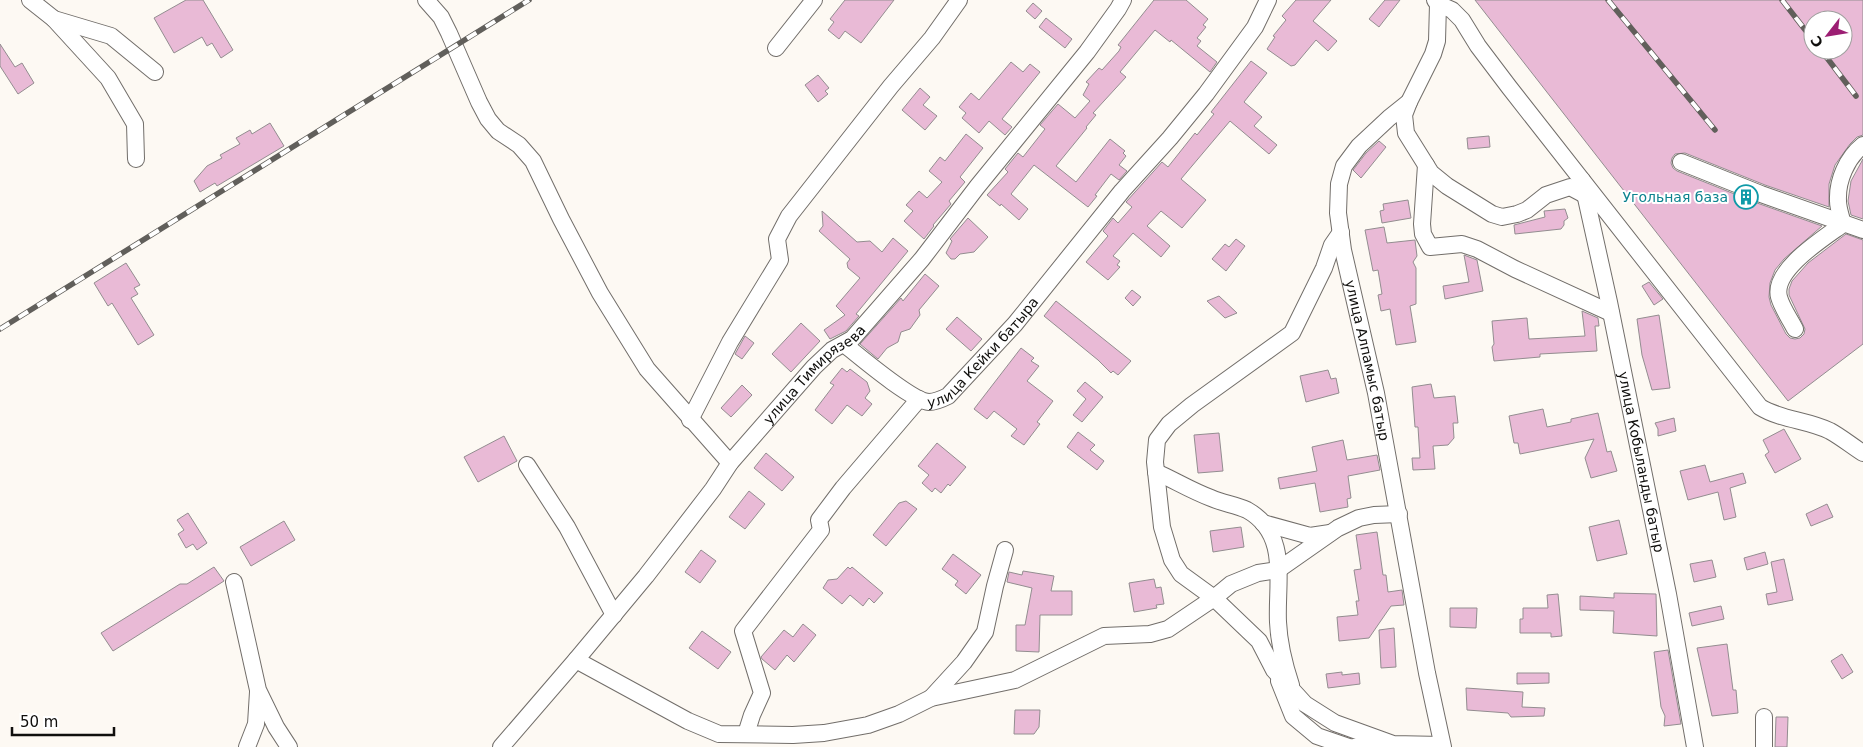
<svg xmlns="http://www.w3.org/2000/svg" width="1863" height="747" viewBox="0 0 1863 747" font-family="'DejaVu Sans',sans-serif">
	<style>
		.building { fill: #e9bad6; stroke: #938d90; fill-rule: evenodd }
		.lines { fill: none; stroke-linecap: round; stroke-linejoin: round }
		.minor-casing { stroke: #726e6a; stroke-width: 18 }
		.minor { stroke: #fff; stroke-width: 16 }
		.rail-casing { stroke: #615f5b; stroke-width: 5.5 }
		.rail { stroke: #fff; stroke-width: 4; stroke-dasharray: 11; stroke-linecap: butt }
		.labels { text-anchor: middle; stroke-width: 4; stroke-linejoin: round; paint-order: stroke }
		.culture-label { font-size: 14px; fill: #0d838f; stroke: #fff; text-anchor: end }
		.street-label { font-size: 14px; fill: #100f0d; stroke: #fff }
	</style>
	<rect width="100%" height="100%" fill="#fdf9f3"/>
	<!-- building -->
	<path class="building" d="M186 0H203L233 50 221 58 212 43 207 46 202 37 174 53 154 18Z
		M845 0H894L861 43 845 31 839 39 828 30 834 22 830 19Z
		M1154 0H1186L1208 19 1203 25 1206 27 1197 38 1201 41 1197 46 1217 62 1210 72 1171 40 1170 42 1155 30 1120 72 1126 77 1093 113 1096 115 1086 127 1087 128 1056 166 1076 182 1110 139 1125 151 1123 153 1126 156 1119 165 1127 171 1119 180 1111 174 1095 195 1097 196 1088 207 1034 165 1011 194 1028 209 1019 220 1001 204 1000 206 987 195 1008 172 1005 169 1018 153 1023 157 1045 129 1040 125 1058 104 1075 118 1090 101 1083 95 1089 84 1086 82 1099 68 1102 70 1119 51 1121 47 1118 45Z
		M1296 0H1331L1313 21 1337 41 1328 51 1316 40 1295 65 1291 66 1267 49 1275 37 1273 36 1286 20 1282 16Z
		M1385 0H1400L1379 27 1369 19Z
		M1475 0H1863V135L1857 137 1850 144 1835 165 1829 184V207L1765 185 1685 153 1675 154 1672 158 1671 163 1673 168 1677 171 1757 203 1822 226 1784 259 1775 270 1770 283 1769 297 1771 305 1786 334 1790 338 1795 339 1800 338 1804 334 1805 329 1789 295V289L1792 281 1808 263 1846 234 1863 240V344L1788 401ZM1813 20H1843V50H1813Z
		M1033 3 1042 11 1035 19 1026 11Z
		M1046 18 1072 39 1065 48 1039 27Z
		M0 44 15 67 22 63 34 83 18 94 0 66Z
		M1251 61 1267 73 1244 102 1262 117 1254 126 1277 145 1269 154 1230 121 1181 179 1206 200 1182 228 1161 211 1147 226 1170 246 1161 257 1133 233 1113 256 1120 261 1117 265 1120 267 1108 280 1086 262 1108 236 1103 231 1113 218 1118 223 1132 207 1126 202 1162 162 1168 167 1195 133 1197 135 1214 114 1211 112Z
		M1011 62 1023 72 1030 64 1040 72 1002 119 1012 127 1005 135 989 121 979 133 962 118 966 113 959 107 971 93 979 100Z
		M818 75 829 88 825 91 828 94 818 102 805 85Z
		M920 88 930 97 923 105 937 116 925 130 902 110Z
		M270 123 284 146 217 186 215 183 200 192 194 181 207 166 222 158 220 155 240 144 236 138 250 130 252 134Z
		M966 134 983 148 960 177 965 182 949 201 951 204 933 225 934 226 924 239 904 221 913 211 906 205 919 191 927 198 942 182 929 171 940 157 945 161Z
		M1489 136 1490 147 1468 149 1467 138Z
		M1379 141 1386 147 1361 178 1353 170 1366 153Z
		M1863 159V219L1851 215 1848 201 1851 181Z
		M1408 200 1411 218 1382 223 1380 211 1384 210 1383 204Z
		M1565 209 1568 218 1564 221V225L1561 229 1515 234 1514 225 1545 217 1544 211Z
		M822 211 857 242 870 241 882 252 893 238 908 251 856 314 859 316 846 331 830 339 824 330 845 315 836 306 860 278 848 268 847 263 850 259 819 231 823 226Z
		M968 218 988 237 974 252 960 254 955 259H951L946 253 952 241 950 239Z
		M1384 227 1387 243 1415 240 1417 256 1413 262 1416 268V304L1410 306 1416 342 1396 345 1390 309 1381 311 1378 295 1382 294 1378 270 1373 271 1365 230Z
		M1236 239 1245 246 1226 271 1212 259 1225 244 1229 247Z
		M1464 255 1477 260 1483 291 1445 299 1443 286 1469 282Z
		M126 263 140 285 134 288 138 294 131 298 154 335 138 345 112 303 108 306 94 283Z
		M925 274 939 286 919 310 920 315 910 329 901 332 898 342 887 348 878 359 860 344 901 298 903 301Z
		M1649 282 1663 299 1654 305 1642 286Z
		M1132 290 1141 297 1133 306 1125 298Z
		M1219 296 1237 313 1225 318 1207 301Z
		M1056 301 1131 361 1118 375 1113 371 1111 373 1098 360 1044 316Z
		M1582 311 1598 318 1599 326H1595L1597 351 1540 354V357L1494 361 1492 347 1494 344 1492 321 1527 318 1529 339 1585 336Z
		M1659 315 1670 388 1652 390 1642 355 1637 319Z
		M957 317 982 339 971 351 946 329Z
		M801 323 820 341 791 372 772 354Z
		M745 336 754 343 742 359 735 354Z
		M1021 348 1034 358 1031 361 1039 366 1027 381 1053 401 1037 422 1040 424 1024 445 1011 436 1017 429 994 411 987 419 974 409Z
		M842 368 847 372 850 369 867 382 870 391 865 398 872 404 862 416 847 405 832 424 815 410 834 385 830 383Z
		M1328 370 1331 379 1336 378 1339 393 1306 402 1300 376Z
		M1085 382 1103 397 1082 422 1073 415 1086 399 1077 391Z
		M1431 384 1434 398 1455 396 1458 423H1453L1454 438 1448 445 1433 446 1435 469 1413 470 1412 458H1420L1418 427H1415L1412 387Z
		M742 385 752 395 731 417 721 408Z
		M1543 409 1547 427 1571 422V419L1598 413 1607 452 1611 451 1617 471 1591 478 1585 458 1594 439 1520 454 1518 443H1514L1509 416Z
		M1674 418 1676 431 1658 436V429L1655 423Z
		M1784 429 1801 459 1775 473 1765 455 1769 452 1763 440Z
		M1078 432 1095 445 1090 450 1104 461 1097 470 1067 447Z
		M1219 433 1223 471 1198 473 1194 435Z
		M504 436 517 461 478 482 464 457Z
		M1343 440 1347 460 1377 455 1380 470 1348 476 1351 498 1347 499 1348 507 1320 512 1315 483 1280 489 1278 478 1317 471 1312 447Z
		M937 443 966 467 950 486 948 484 941 493 935 488 932 492 922 483 929 475 918 466Z
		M766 453 794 477 782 491 754 468Z
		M1705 465 1710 482 1743 473 1746 483 1730 488 1736 517 1724 520 1718 492 1688 500 1680 471Z
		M749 491 765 504 745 529 729 517Z
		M906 501 917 509 886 546 873 535 899 503Z
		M1827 504 1833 517 1811 526 1806 514Z
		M188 513 207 543 197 550 193 544 186 548 178 534 184 530 177 520Z
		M1619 520 1627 554 1597 561 1589 527Z
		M284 521 295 540 251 566 240 547Z
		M1241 527 1244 547 1213 552 1210 531Z
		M1377 532 1383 575H1386L1388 592 1402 590 1404 605 1391 606 1369 638 1339 641 1337 617 1358 615 1356 601H1359L1354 570 1361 569 1356 535Z
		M701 550 716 561 700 583 685 572Z
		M1765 552 1768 564 1747 570 1744 558Z
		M953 554 981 575 966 594 955 585 958 581 942 569Z
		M1784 559 1793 600 1768 605 1766 594 1777 592 1771 562Z
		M1712 560 1716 577 1694 582 1690 564Z
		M214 567 224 581 113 651 101 633 180 584H187Z
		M848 567 850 569 852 567 883 593 874 603 869 598 863 606 850 595 842 604 823 588 828 580 837 579Z
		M1023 571 1054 576 1051 591H1072V615H1040L1039 652 1016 651V625H1025L1032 588 1007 582 1009 572 1022 575Z
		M1154 579 1156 588 1161 587 1164 604 1156 605 1157 608 1134 612 1129 583Z
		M1614 593 1656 594 1657 636 1613 633 1614 611 1580 610V596L1614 598Z
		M1558 594 1562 636 1551 637V633H1520V619H1523V608H1548L1547 595Z
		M1721 606 1724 619 1692 626 1689 613Z
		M1450 608H1477L1476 628 1450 627Z
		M803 624 816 635 794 662 787 655 775 670 762 659 761 657 784 630 793 637Z
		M1394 628 1396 667 1381 668 1379 630Z
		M702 631 731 652 718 669 689 648Z
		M1727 644 1733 690H1736L1738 713 1712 716 1697 648Z
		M1668 650 1681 724 1664 726 1665 716 1661 707 1654 652Z
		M1842 654 1853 672 1842 679 1831 661Z
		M1342 672V675L1359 673 1360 684 1328 688 1326 674Z
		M1517 673H1549V683L1517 684Z
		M1466 688 1523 692 1522 707 1545 708 1544 716 1511 717 1508 713 1467 710Z
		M1015 710H1040L1039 727 1034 734H1014Z
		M1776 717H1788L1787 747H1775Z"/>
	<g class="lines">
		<!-- minor casing -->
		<g class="minor-casing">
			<g id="minor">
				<path d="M30 0 54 19 111 36 155 72"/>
				<path d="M426 0 441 17 449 33 479 102 488 119 498 131 519 145 533 161 561 219 600 293 647 369 730 463"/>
				<path d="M1435 0 1438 4 1452 10 1462 20 1478 46 1509 87 1760 407C1781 420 1808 420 1830 431 1841 437 1852 446 1863 453"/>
				<path id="s1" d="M1438 4 1437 41 1433 54 1409 102 1389 118 1359 146 1344 166 1339 184 1338 213 1343 250 1376 393 1427 673 1443 747"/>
				<path d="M54 19 108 78 135 124 136 159"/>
				<path d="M776 48 814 0"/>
				<path d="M1409 102 1404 115 1406 133 1431 173 1447 186 1492 214 1502 217 1517 214 1527 210 1546 195 1570 187 1585 195"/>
				<path d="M1681 162 1761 194 1863 230"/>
				<path d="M1426 165 1422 224 1423 234 1430 247 1462 244 1477 249 1515 269 1611 313"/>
				<path id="s2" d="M1582 180 1609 302 1668 594 1695 747"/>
				<path d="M1341 232 1332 245 1324 268 1292 333 1192 405 1169 424 1157 440 1155 462 1162 527 1172 560 1181 574 1214 598 1259 641 1274 670 1305 704 1335 723 1393 744 1442 745"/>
				<path d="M1795 329C1790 319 1782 308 1779 297 1772 270 1824 238 1843 224 1841 216 1838 208 1838 201 1837 180 1847 158 1863 145"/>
				<path id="s3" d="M844 344C859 356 912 401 929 402 935 402 942 399 948 396L1015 324 1122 191 1170 138 1206 94 1255 27 1268 0"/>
				<path d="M690 420 730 342 780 260 777 239 789 216 891 86 932 38 959 0"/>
				<path d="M527 465 567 527 614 615"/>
				<path d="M1156 472C1174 480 1192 491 1211 498 1222 503 1236 505 1247 510 1290 534 1276 583 1278 622 1279 644 1284 664 1291 685"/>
				<path d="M1263 523 1310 536 1330 533"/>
				<path d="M234 582 258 690 276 727 289 747"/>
				<path d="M576 660 688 721 719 734 793 735 824 733 868 725 899 714 931 698 1015 680 1104 636 1150 634 1168 629 1214 598 1231 584 1258 573 1278 570 1338 528 1359 518 1374 515 1399 514"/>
				<path d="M1279 681 1293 716 1317 736 1349 747"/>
				<path d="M931 698 964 662 985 632 995 586 1005 550"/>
				<path d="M746 734 752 715 762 693 743 631 821 530 819 520 843 488 919 399"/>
				<path d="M247 747 256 724 258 692"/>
				<path id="s4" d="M501 747 576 660 646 576 713 489 730 463 814 367 832 350 852 339 922 259 977 187 1087 52 1118 9 1123 0"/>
				<path d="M1354 747 1388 744"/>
				<path d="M1764 747V717"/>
			</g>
		</g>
		<!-- minor -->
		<use href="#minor" class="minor"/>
		<!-- rail casing -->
		<g class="rail-casing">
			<path id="rail" d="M1608 0 1715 130
				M1782 0 1813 40
				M1821 50 1856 96
				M0 329 529 0"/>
		</g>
		<!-- rail -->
		<use href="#rail" class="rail"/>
	</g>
	<!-- icons -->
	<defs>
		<g id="building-ring" transform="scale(1.25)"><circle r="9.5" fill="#fff" stroke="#0f9aa8" stroke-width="1.5"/><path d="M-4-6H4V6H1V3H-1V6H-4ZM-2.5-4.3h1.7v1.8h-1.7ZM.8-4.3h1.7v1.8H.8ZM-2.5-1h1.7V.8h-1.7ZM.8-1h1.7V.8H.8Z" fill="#0f9aa8"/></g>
	</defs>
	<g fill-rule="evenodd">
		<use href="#building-ring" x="1746" y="197"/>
	</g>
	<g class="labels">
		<!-- culture labels -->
		<g class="culture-label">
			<text x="1728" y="202">Угольная база</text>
		</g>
		<!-- street labels -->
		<g class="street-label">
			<text dy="5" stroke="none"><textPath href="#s3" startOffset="178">улица Кейки батыра</textPath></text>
			<text dy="5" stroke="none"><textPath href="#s1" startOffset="394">улица Алпамыс батыр</textPath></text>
			<text dy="5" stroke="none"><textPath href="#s4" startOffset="488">улица Тимирязева</textPath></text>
			<text dy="5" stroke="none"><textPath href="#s2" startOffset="288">улица Кобыланды батыр</textPath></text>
		</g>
	</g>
	<!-- north arrow -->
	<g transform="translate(1828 35) rotate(239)"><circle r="24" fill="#ffffff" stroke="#9f9f9e"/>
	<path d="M0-4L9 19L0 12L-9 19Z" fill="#9c1e73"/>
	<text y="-8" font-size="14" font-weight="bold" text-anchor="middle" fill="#100f0d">С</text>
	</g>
	<!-- scale -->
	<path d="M12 727v8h102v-8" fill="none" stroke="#100f0d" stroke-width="2.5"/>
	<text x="20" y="727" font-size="15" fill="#100f0d" stroke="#ffffff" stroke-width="4" paint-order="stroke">50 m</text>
</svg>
